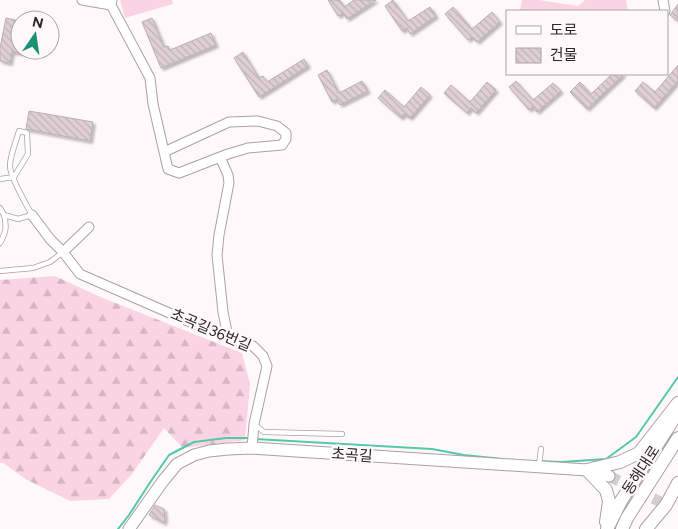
<svg xmlns="http://www.w3.org/2000/svg" width="678" height="529" viewBox="0 0 678 529" font-family="Figtree,'Noto Sans KR',sans-serif">
	<style>
		.forest { fill: url(#forest-firs) }
		.green { fill: #fbd4e4 }
		.lines { fill: none; stroke-linecap: round; stroke-linejoin: round }
		.stream { stroke: #53c9a8; stroke-width: 2 }
		.building { fill: url(#building-back-hatch); stroke: #bcaeb3; filter: url(#shadow) }
		.secondary-tunnel { stroke: #d5ced1; stroke-width: 11; stroke-dasharray: 11 5.5; stroke-linecap: butt }
		.lane-casing { stroke: #ad9fa4; stroke-width: 6 }
		.street-casing { stroke: #ad9fa4; stroke-width: 11 }
		.secondary-casing { stroke: #ad9fa4; stroke-width: 13 }
		.primary-casing { stroke: #ad9fa4; stroke-width: 14 }
		.lane { stroke: #fff; stroke-width: 4.5 }
		.street { stroke: #fff; stroke-width: 9 }
		.secondary { stroke: #fff; stroke-width: 11 }
		.primary { stroke: #fff; stroke-width: 12 }
		.labels { text-anchor: middle; stroke-width: 5; stroke-linejoin: round; paint-order: stroke }
		.street-label { font-size: 15px; fill: #2c2629; stroke: #fff8fb }
	</style>
	<defs>
		<pattern id="forest-firs" width="22" height="20" patternUnits="userSpaceOnUse" patternTransform="scale(1.25)"><rect width="22" height="20" fill="#fbd4e4"/><path d="M5 1l3.5 6h-7zM16 11l3.5 6h-7z" fill="#d7b6c4"/></pattern>
		<pattern id="building-back-hatch" width="6" height="6" patternUnits="userSpaceOnUse" patternTransform="scale(1.25)"><rect width="6" height="6" fill="#decfd5"/><path d="M-1 5l2 2M0 0l6 6M5-1l2 2" fill="none" stroke="#bfb2b7"/></pattern>
		<filter id="shadow"><feDropShadow dx="2.5" dy="2.5" stdDeviation="1" flood-color="#0004"/></filter>
	</defs>
	<rect width="100%" height="100%" fill="#fff8fb"/>
	<!-- forest -->
	<path class="forest" d="M55 276 98 296 242 353 250 384 245 440 183 448 164 428 132 474 109 499 70 501 27 480 3 463H0V280Z"/>
	<!-- green -->
	<path class="green" d="M120 0H172L173 4 125 18Z
		M522 0H539L578 6 585 0H626L628 11H520Z"/>
	<g class="lines">
		<!-- stream -->
		<path class="stream" d="M255 439 432 449 464 455 502 459
			M534 461 562 462 606 459 636 437 678 377
			M118 529 129 515 151 481 169 455 194 442 226 438H251"/>
	</g>
	<!-- building -->
	<path class="building" d="M328 0H340L344 7 354 0H376L347 19 343 13 338 16Z
		M393 0 408 21 430 7 436 16 410 34 407 28 402 31 385 6Z
		M678 4V21L670 15Z
		M453 7 472 29 492 12 500 22 477 42 472 37 468 40 445 14Z
		M6 18 20 21V53L12 52 10 63 0 61V48Z
		M152 18 164 47 168 46 170 50 211 33 216 45 161 68 142 22Z
		M243 52 259 78 263 76 267 82 304 59 308 66 259 97 234 58Z
		M678 65V81L654 108 635 91 643 82 655 92Z
		M327 70 339 93 362 81 368 91 340 105 337 99 332 102 318 75Z
		M612 74H624L587 109 570 92 580 82 591 94Z
		M516 81 533 100 553 83 561 91 537 112 533 107 529 110 509 87Z
		M487 82 496 90 476 113 471 108 467 113 444 93 451 85 470 102Z
		M421 87 430 95 410 118 404 114 401 118 378 98 385 90 404 107Z
		M29 111 93 122 90 141 26 129Z
		M155 505 164 509 165 519 164 523 149 515Z"/>
	<g class="lines">
		<!-- secondary-tunnel -->
		<path class="secondary-tunnel" d="M609 476 666 505"/>
		<!-- lane casing -->
		<g class="lane-casing">
			<path id="lane" d="M0 179 14 177 28 154 27 133 19 131C16 142 10 155 10 166 10 177 26 204 32 215L18 219 4 215 0 208
				M0 243C6 233 7 226 4 215
				M0 271 33 268 50 262 63 252
				M254 424 264 432 342 434
				M539 465 541 449"/>
		</g>
		<!-- street casing -->
		<g class="street-casing">
			<path id="street" d="M82 0 111 5
				M112 0 111 5 150 78 153 104 168 169 179 173 228 154 248 148 282 145 286 139V133L277 126 258 121 229 122 164 152
				M663 0 665 11
				M220 157 228 175 229 183 219 235 217 255 223 312 228 337
				M32 215 50 239 63 252 80 274 206 329 253 346 263 356 267 366 254 424 252 448
				M63 252 89 227"/>
		</g>
		<!-- secondary casing -->
		<g class="secondary-casing">
			<path id="secondary" d="M129 529 163 481 177 464 194 455 209 451 228 449 252 448 587 470 609 476"/>
		</g>
		<!-- primary casing -->
		<g class="primary-casing">
			<path id="primary" d="M587 470 620 462 639 453 678 403
				M587 470 606 490 609 501 606 522
				M607 529 621 501 678 412
				M622 529 627 518 678 438
				M646 529 666 505 678 483"/>
		</g>
		<!-- lane -->
		<use href="#lane" class="lane"/>
		<!-- street -->
		<use href="#street" class="street"/>
		<!-- secondary -->
		<use href="#secondary" class="secondary"/>
		<!-- primary -->
		<use href="#primary" class="primary"/>
	</g>
	<g class="labels">
		<!-- street labels -->
		<g class="street-label">
			<text transform="translate(211 330) rotate(23)" y="5">초곡길36번길</text>
			<text transform="translate(352 455) rotate(4)" y="5">초곡길</text>
			<text transform="translate(641 470) rotate(-57)" y="5">동해대로</text>
		</g>
	</g>
	<!-- legend -->
	<rect x="506" y="10" width="162" height="65" fill="#fff8fb" stroke="#aba4a7"/>
	<rect x="516" y="26" width="25" height="8" fill="#ffffff" stroke="#aba4a7"/>
	<text x="550" y="35" font-size="15" fill="#2c2629">도로</text>
	<rect x="516" y="48" width="25" height="15" fill="url(#building-back-hatch)" stroke="#aba4a7"/>
	<text x="550" y="60" font-size="15" fill="#2c2629">건물</text>
	<!-- north arrow -->
	<g transform="translate(35 35) rotate(13)"><circle r="24" fill="#fff8fb" stroke="#aba4a7"/>
	<path d="M0-4L9 19L0 12L-9 19Z" fill="#1a9175"/>
	<text y="-8" font-size="14" font-weight="bold" text-anchor="middle" fill="#2c2629">N</text>
	</g>
</svg>
